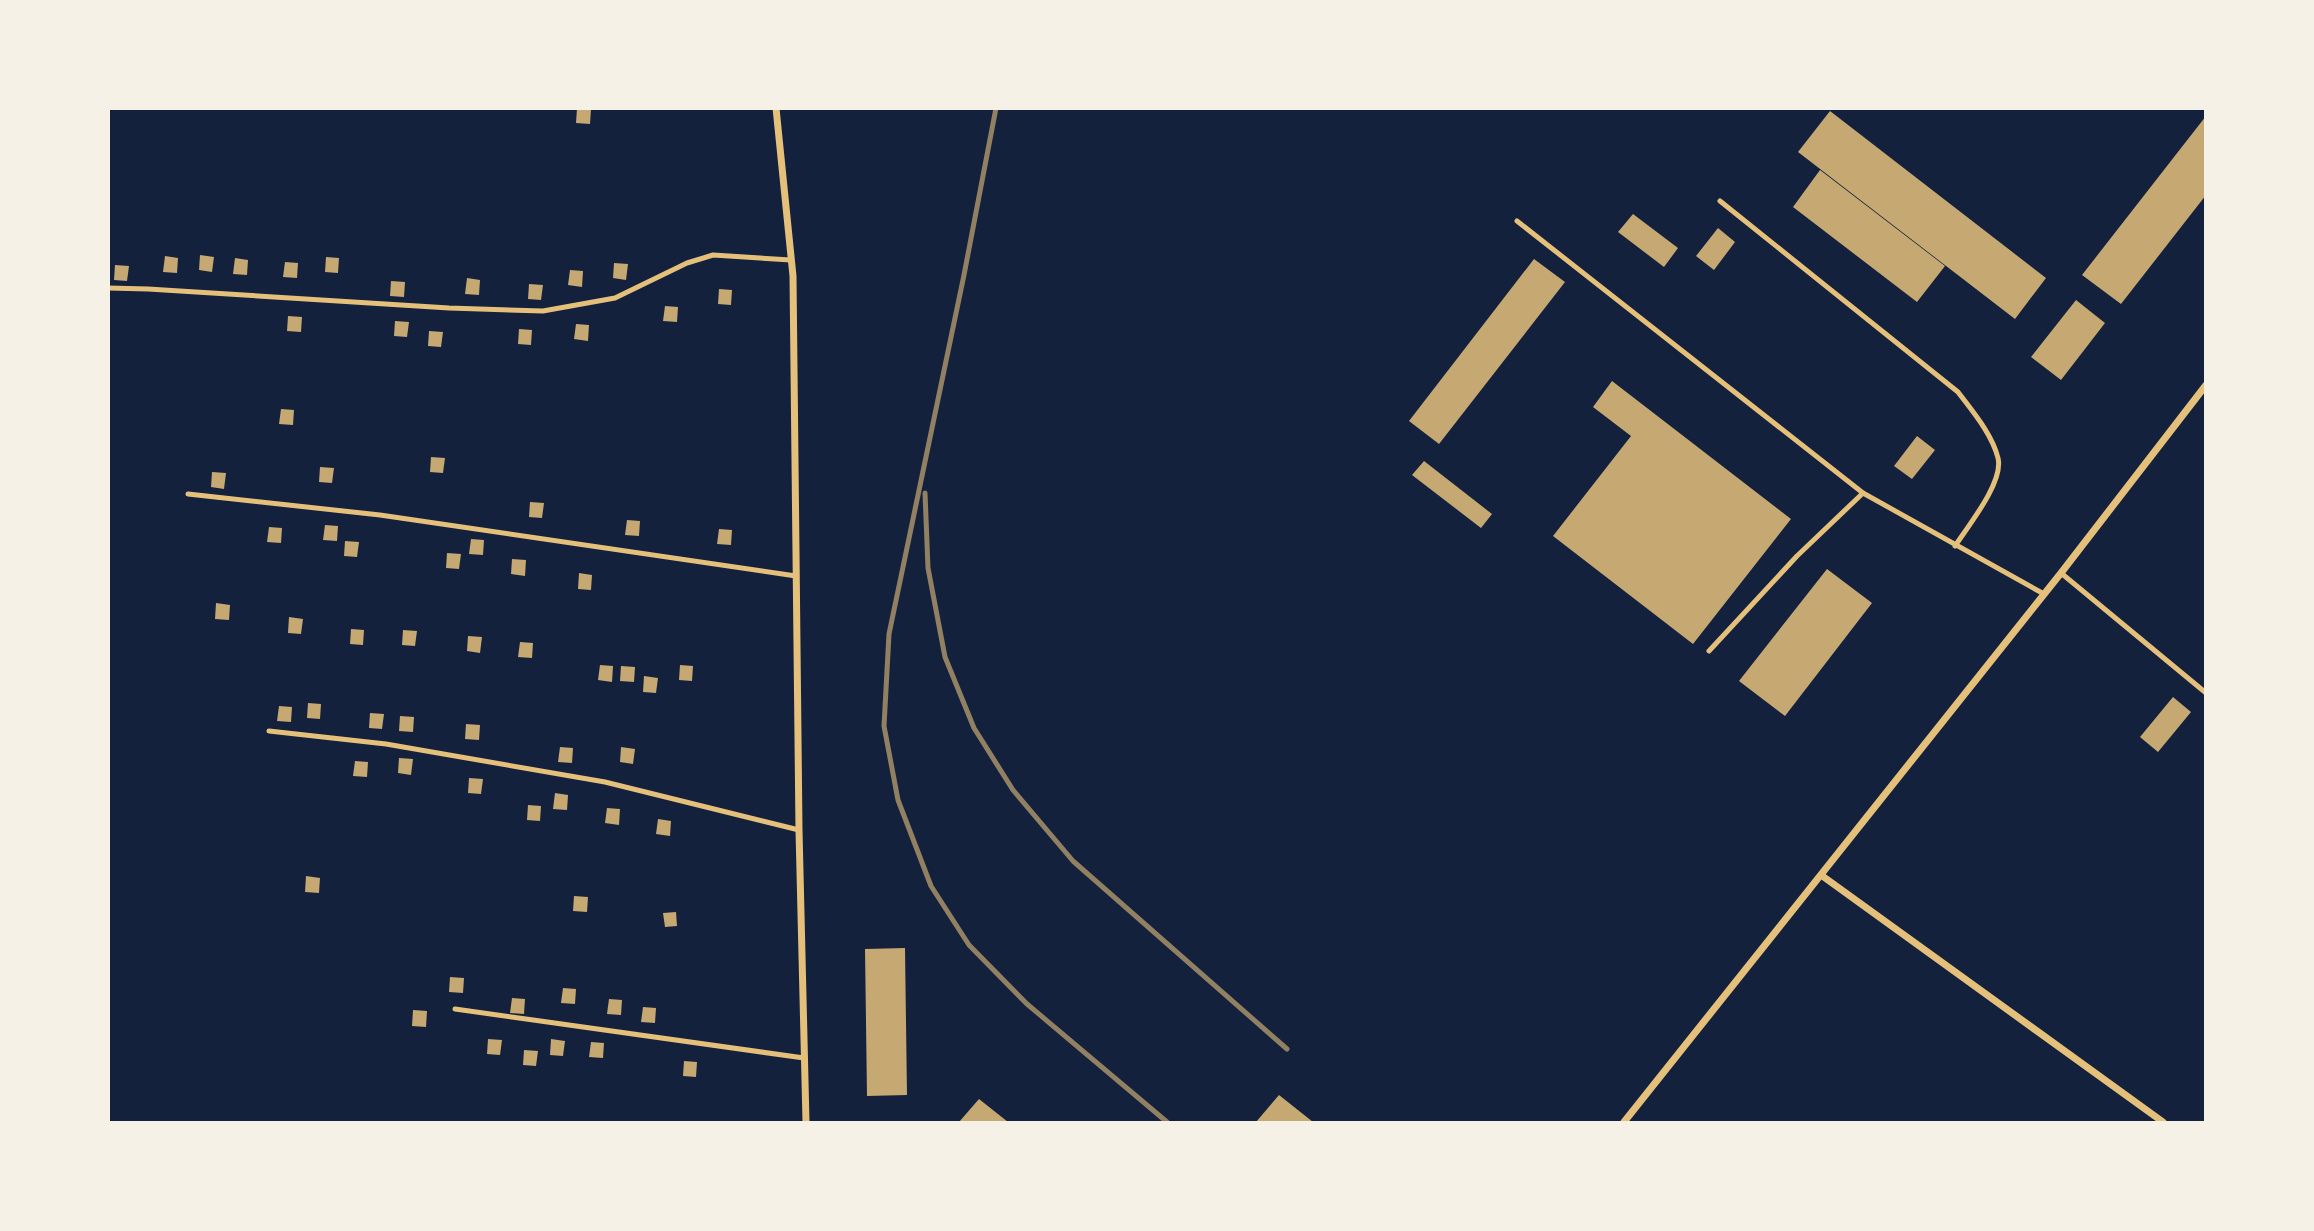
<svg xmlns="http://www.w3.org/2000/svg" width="2314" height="1231" viewBox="0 0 2314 1231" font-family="Ubuntu,sans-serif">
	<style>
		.building { fill: #c6a872 }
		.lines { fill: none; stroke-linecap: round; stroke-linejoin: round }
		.service { stroke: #e5c07b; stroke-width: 5 }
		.minor { stroke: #e5c07b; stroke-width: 7 }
		.rail { stroke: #918062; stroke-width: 5 }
	</style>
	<rect width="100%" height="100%" fill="#14213d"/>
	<!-- building -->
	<path class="building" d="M577 108 591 109 590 124 576 123Z
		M1830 111 2046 278 2015 319 1798 152Z
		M2206 116V195L2121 304 2082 275Z
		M1820 170 1945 266 1917 302 1793 207Z
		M1633 214 1678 248 1664 267 1618 232Z
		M1718 228 1735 242 1714 270 1696 256Z
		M200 255 214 257 212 272 199 270Z
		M165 256 178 258 177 273 163 272Z
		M326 257 339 258 338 273 325 272Z
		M235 258 248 260 247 275 233 274Z
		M1534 259 1565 282 1439 444 1409 421Z
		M285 262 298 263 297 278 283 277Z
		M614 263 628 264 626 280 613 278Z
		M115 265 129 266 127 281 114 280Z
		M570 270 583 271 582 287 568 285Z
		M467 278 480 280 479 295 465 294Z
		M391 281 405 282 404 297 390 296Z
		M529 284 543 285 541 300 528 299Z
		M719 289 732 290 731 305 718 304Z
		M2076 300 2105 323 2061 380 2031 357Z
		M665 306 678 307 677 322 663 321Z
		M288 316 302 317 301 332 287 331Z
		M395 321 409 322 407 337 394 336Z
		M576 324 589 325 588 341 574 339Z
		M519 329 532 330 531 345 518 344Z
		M429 331 443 332 441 347 428 346Z
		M1612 381 1791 519 1693 644 1553 536 1631 436 1593 407Z
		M281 409 294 410 293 425 279 424Z
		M1917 436 1935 450 1912 479 1894 466Z
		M431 457 445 458 443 473 430 472Z
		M1424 461 1492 514 1481 528 1412 475Z
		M320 467 334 468 332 483 319 482Z
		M212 472 226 473 224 489 211 487Z
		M530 502 544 503 542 518 529 517Z
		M627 520 640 521 639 536 625 535Z
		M325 525 338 526 337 541 323 540Z
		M269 527 282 528 281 543 267 542Z
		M719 529 732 530 731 545 717 544Z
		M471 539 484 540 483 555 469 554Z
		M345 541 359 542 357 557 344 556Z
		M447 553 461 554 459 569 446 568Z
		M512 559 526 560 525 576 511 574Z
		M1827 569 1872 603 1785 716 1739 681Z
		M579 573 592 575 591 590 578 589Z
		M216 603 230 605 229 620 215 619Z
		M289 617 303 619 301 634 288 633Z
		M351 629 364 630 363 645 350 644Z
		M403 630 417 631 415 646 402 645Z
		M468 636 482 637 480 653 467 651Z
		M520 642 533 643 532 658 518 657Z
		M600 665 613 666 612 682 598 680Z
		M680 665 693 666 692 681 679 680Z
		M621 666 635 667 634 682 620 681Z
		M644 676 658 678 656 693 643 692Z
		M2173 697 2191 712 2158 752 2140 737Z
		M308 703 321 704 320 719 307 718Z
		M279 706 292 707 291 722 277 721Z
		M370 713 384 714 382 729 369 728Z
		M400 716 414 717 413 732 399 731Z
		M466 724 480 725 479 740 465 739Z
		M560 747 573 748 572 763 558 762Z
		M621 747 635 749 633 764 620 762Z
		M399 758 413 759 411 775 398 773Z
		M355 761 368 762 367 777 353 776Z
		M469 778 483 779 481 794 468 793Z
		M555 793 568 795 567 810 553 809Z
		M528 805 541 806 540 821 527 820Z
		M607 808 620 809 619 825 605 823Z
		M658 819 671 821 670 836 656 834Z
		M306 876 320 878 319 893 305 892Z
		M574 896 588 897 587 912 573 911Z
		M676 912 677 926 665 927 663 913Z
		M905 948 907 1095 867 1096 865 949Z
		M450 977 464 978 463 993 449 992Z
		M563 988 576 989 575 1004 561 1003Z
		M512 998 525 999 524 1014 510 1013Z
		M609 999 622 1000 621 1015 607 1014Z
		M643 1007 656 1008 655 1023 641 1022Z
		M413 1010 427 1011 426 1027 412 1026Z
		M488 1039 502 1040 500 1055 487 1054Z
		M551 1039 565 1041 563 1056 550 1055Z
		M591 1042 604 1043 603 1058 589 1057Z
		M524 1050 538 1051 536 1066 523 1065Z
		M684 1061 697 1062 696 1077 683 1076Z
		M1279 1095 1313 1122H1256Z
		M979 1099 1008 1122H959Z"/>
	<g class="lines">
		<!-- service -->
		<path class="service" d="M1720 201 1958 392C1973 412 1992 434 1998 458 2004 482 1968 526 1955 546
			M1517 221 1863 493 2044 594
			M108 288 148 289 449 308 543 311 615 298 687 263 713 255 791 260
			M188 494 380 515 796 576
			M2061 573 2206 693
			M1709 651 1797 556 1863 493
			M269 731 386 744 605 782 799 830
			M455 1009 804 1058"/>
		<!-- minor -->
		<path class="minor" d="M776 108 793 276 799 830 806 1122
			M1821 875 2163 1122
			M1624 1122 2061 573 2206 385"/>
		<!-- rail -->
		<path class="rail" d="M996 108 964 275 889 634 884 726 898 800 931 886 969 945 1027 1004 1167 1122
			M925 493 928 568 945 657 974 728 1013 790 1073 861 1287 1049"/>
	</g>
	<!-- border -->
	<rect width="2314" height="1231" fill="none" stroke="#f6f1e7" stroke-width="220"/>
</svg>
